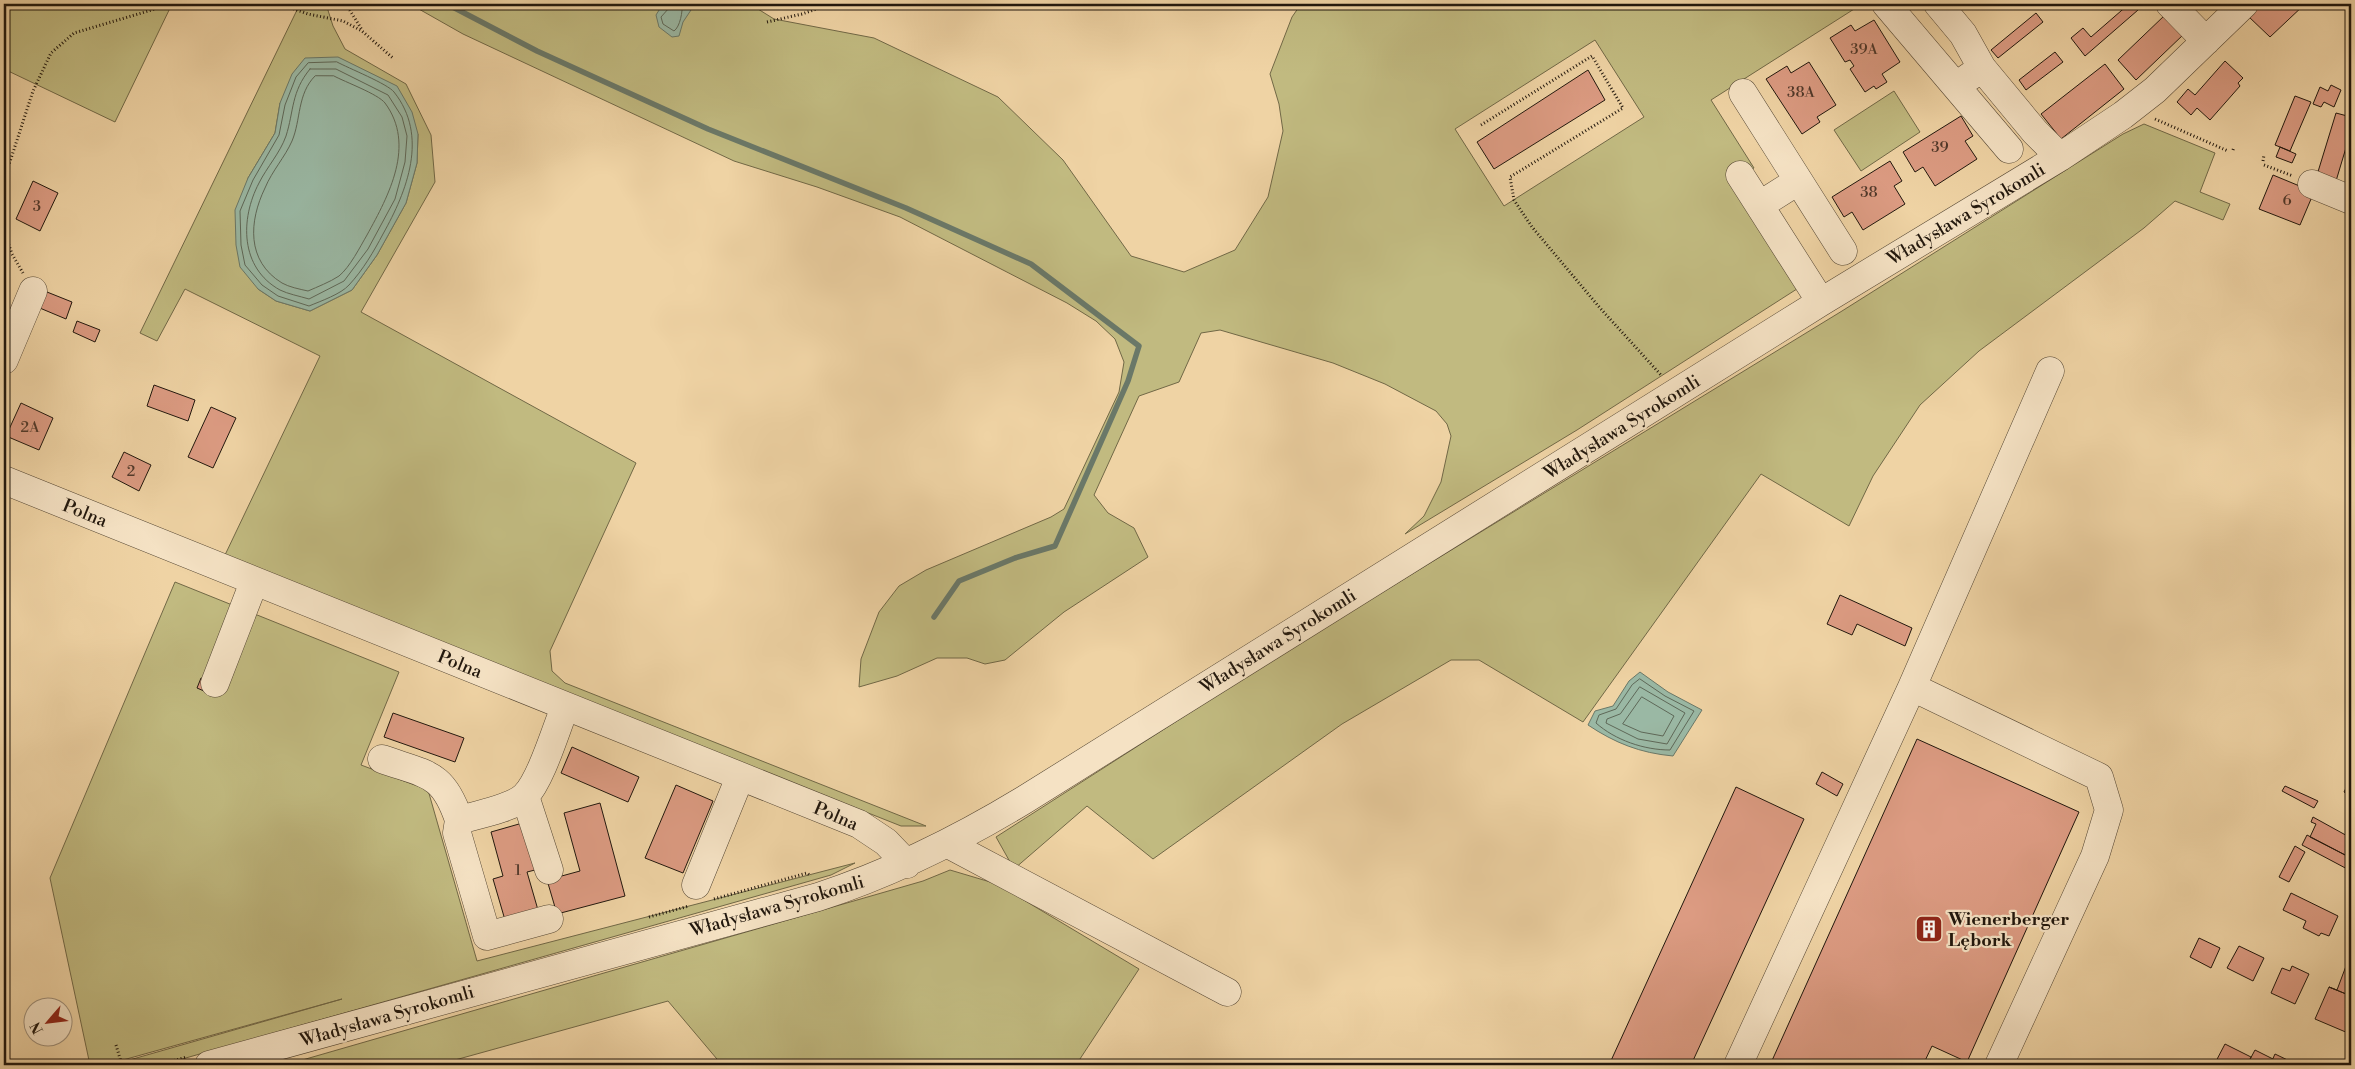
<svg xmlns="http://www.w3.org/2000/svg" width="2355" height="1069" viewBox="0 0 2355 1069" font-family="'Libre Bodoni',serif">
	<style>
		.green { fill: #c1ba80; stroke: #716846; fill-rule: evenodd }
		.water { fill: #9ab8a4; stroke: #6a7868 }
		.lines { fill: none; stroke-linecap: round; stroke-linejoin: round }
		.shore { stroke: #5e6858; stroke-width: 1 }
		.stream { stroke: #6a7868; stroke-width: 5.5 }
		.building { fill: #dc9b82; stroke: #21170d }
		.minor-casing { stroke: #544633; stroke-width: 29 }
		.path { stroke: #21170d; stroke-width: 3; stroke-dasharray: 1 2.5; stroke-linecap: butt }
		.minor { stroke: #f5e2c4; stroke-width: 28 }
		.labels { text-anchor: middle; stroke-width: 4.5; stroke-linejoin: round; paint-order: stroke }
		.number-label { font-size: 15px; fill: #50382a }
		.street-label { font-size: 18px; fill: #21170d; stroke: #f5e2c4 }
		.poi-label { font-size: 18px; font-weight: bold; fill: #21170d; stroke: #f5e2c4; text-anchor: start }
	</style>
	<rect width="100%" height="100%" fill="#efd3a4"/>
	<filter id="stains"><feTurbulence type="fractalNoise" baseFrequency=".004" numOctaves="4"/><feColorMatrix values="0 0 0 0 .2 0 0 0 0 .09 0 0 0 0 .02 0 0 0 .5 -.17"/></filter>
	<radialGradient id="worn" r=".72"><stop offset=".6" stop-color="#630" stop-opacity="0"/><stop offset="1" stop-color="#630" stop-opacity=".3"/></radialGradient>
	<!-- green -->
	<path class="green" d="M4 4H172L115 122 4 69Z
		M280 4H326L333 26 345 49 406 84 431 135 435 182 361 312 636 463 550 651 552 671 565 683 926 826H901L473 656 225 555 320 356 185 289 157 341 140 333 297 10ZM280 103 418 134 417 163 406 203 377 255 352 290 310 311 276 301 258 289 248 178 275 133Z
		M410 4H750L774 19 874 38 998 97 1063 160 1131 256 1184 272 1235 250 1268 197 1283 131 1279 104 1270 74 1292 17 1301 4H1862L1711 100 1754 168 1732 180 1800 287 1577 430 1405 534 1424 516 1441 482 1451 436 1447 424 1436 411 1385 384 1333 363 1220 330 1201 333 1179 382 1139 396 1094 495 1108 513 1134 528 1148 557 1064 612 1005 660 985 664 967 658H937L897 676 859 687 861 659 879 612 899 586 926 570 1051 517 1064 509 1119 392 1124 362 1115 339 1096 321 1067 303 900 217 817 187 734 161 463 34ZM1595 40 1644 117 1504 206 1455 129Z
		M1894 91 1920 132 1861 171 1834 130Z
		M2144 124 2215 153 2200 192 2230 204 2223 220 2175 201 2144 228 1979 351 1920 405 1873 476 1849 526 1761 474 1583 722 1479 660H1451L1342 724 1153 859 1087 806 1014 869 996 837 1278 656 1842 311 2123 134Z
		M175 582 399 672 361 765 428 790 477 961 855 863 831 875 161 1065H112L342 999 105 1065H90L50 878Z
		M950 870 997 884 1139 969 1076 1065H722L668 1001 437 1065H285L923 881Z"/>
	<!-- water -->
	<path class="water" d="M670 4H681L691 10 683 22 679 36 672 37 659 27 656 15 661 7Z
		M338 57 397 86 412 112 418 134 417 163 406 203 377 255 352 290 310 311 276 301 258 289 240 267 236 245 235 210 248 178 275 133 280 103 292 74 305 58Z
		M1640 672 1668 692 1702 710 1673 756C1640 753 1615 743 1588 725L1595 711 1613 706 1629 681Z"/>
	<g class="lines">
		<!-- shore -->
		<path class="shore" d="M670 4 669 8 661 17 663 24 674 31C680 27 683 11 682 4
			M337 62C348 68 388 84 394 92 429 136 407 191 383 234 374 251 363 270 349 285 341 294 321 301 309 306L278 296 262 285 245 265 241 245 240 211 253 180 279 135 285 105 296 77 308 63Z
			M310 69H336L388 95 402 117 407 136 405 162 395 199 368 249 344 281 309 299C299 296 288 294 280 290 240 268 240 219 259 183 267 167 280 153 286 136 294 111 291 92 310 69Z
			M334 76C345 82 378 94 385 103 416 145 389 195 367 235 360 247 350 267 339 276 330 282 317 287 308 291 299 289 289 287 282 283 246 261 249 221 265 188 272 171 285 157 292 141 301 120 297 94 315 76Z
			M1640 679 1665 696 1694 711 1670 750C1644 750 1615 740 1596 723L1599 715 1616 709 1632 685Z
			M1640 687 1685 713 1667 744 1638 739 1606 723 1607 719 1620 714Z
			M1642 697 1674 716 1663 736 1641 732 1623 724Z"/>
		<!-- stream -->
		<path class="stream" d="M447 4 537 51 708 129 906 208 1031 264 1139 346 1128 381 1055 546 1015 558 959 581 934 617"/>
	</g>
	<!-- building -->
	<path class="building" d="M2129 4H2134L2138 10 2085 56 2071 38 2083 28 2091 37Z
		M2260 4H2305L2270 37 2248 16Z
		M2036 13 2043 22 1998 58 1991 50Z
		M2165 15 2184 34 2136 80 2118 60Z
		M1874 20 1900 62 1882 74 1887 82 1876 89 1874 86 1865 92 1850 69 1854 66 1850 60 1845 62 1830 38 1851 25 1855 31Z
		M2055 52 2063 62 2026 90 2019 80Z
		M2225 61 2243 78 2238 83 2240 86 2210 120 2197 108 2191 115 2177 102 2188 89 2195 95Z
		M1809 62 1836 105 1817 117 1820 122 1802 134 1766 79 1787 66 1791 73Z
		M2105 64 2124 89 2061 139 2041 114Z
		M1588 70 1605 100 1494 169 1477 142Z
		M2331 85 2341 90 2334 107 2324 102 2321 107 2313 104 2320 87 2328 91Z
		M2295 96 2311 102 2290 151 2275 145Z
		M4 106 8 108 4 118Z
		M2336 113 2351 117V131L2336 181 2317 175Z
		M1961 116 1973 136 1965 141 1977 159 1935 186 1923 167 1915 172 1903 152Z
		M2280 147 2296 154 2292 163 2276 157Z
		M1890 161 1902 181 1894 186 1905 204 1863 230 1852 212 1844 217 1832 197Z
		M2273 175 2314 192 2300 225 2259 209Z
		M33 181 58 193 40 231 16 219Z
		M42 290 72 302 66 319 35 306Z
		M77 321 100 330 95 342 73 332Z
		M154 385 195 400 188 421 147 406Z
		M21 403 53 418 39 450 6 436Z
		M211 407 236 418 213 468 188 457Z
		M124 452 151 465 139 491 112 477Z
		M1840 595 1912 628 1905 646 1857 624 1852 635 1827 624Z
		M201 678 208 680 204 691 197 688Z
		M393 713 464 738 455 762 384 737Z
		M1917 739 2079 812 1967 1062 1932 1046 1923 1065H1770Z
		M572 747 639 777 628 802 561 773Z
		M1822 772 1843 784 1837 796 1816 784Z
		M2350 780 2351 781V796L2344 792Z
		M676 785 713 801 683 873 645 858Z
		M2285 786 2318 801 2314 808 2282 791Z
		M1736 787 1804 819 1691 1065H1609Z
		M600 803 625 896 557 914 547 880 580 871 564 813Z
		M2313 817 2351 838V849L2347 856 2310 837 2316 824 2311 822Z
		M526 822 539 869 527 872 538 910 505 920 493 879 503 876 491 832Z
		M2307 835 2351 858V871L2302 845Z
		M2295 846 2305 852 2289 882 2279 877Z
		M2291 893 2338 916 2329 936 2321 933 2319 936 2303 928 2306 921 2283 910Z
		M2199 938 2220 948 2211 968 2190 957Z
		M2239 946 2264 958 2253 981 2227 968Z
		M2292 966 2309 974 2295 1004 2271 993 2282 968 2290 971Z
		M2346 966 2351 968V996L2329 987 2337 990Z
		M2329 987 2351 996V1025L2348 1033 2315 1019Z
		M2225 1044 2251 1057 2247 1065H2214Z
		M2255 1050 2273 1059 2270 1065H2247Z
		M2275 1054 2298 1065H2270Z"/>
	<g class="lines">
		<!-- minor casing -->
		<g class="minor-casing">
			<path id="minor" d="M1886 4 2009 149
				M1938 4 1963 34 1982 68
				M2170 4 2206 41
				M1956 86 1982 68 2035 132 2060 157
				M1743 93 1843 251
				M1740 175 1821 302
				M2312 184 2351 200
				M1760 205 1798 181
				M4 360 33 291
				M4 480 859 824 886 842 907 864
				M215 683 254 582
				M382 759C427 775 443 772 459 820
				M525 796 549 870
				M948 844 1227 992
				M696 885 740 777
				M549 919 487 936 457 833 459 820C477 815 513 808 525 796 541 780 556 729 565 707
				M209 1065 818 897C892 873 958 840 1024 800L1821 302 2060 157 2123 115 2155 90 2244 4
				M1738 1065 1912 687
				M1999 1065 2095 856 2109 810 2099 777 1912 687 2050 371"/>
		</g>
		<!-- path -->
		<path class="path" d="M280 4 308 14 343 21 362 31 394 59
			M346 4 362 30
			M767 22 802 14 831 4
			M2155 119 2228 151
			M1481 125 1592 56 1623 108 1510 177 1514 200 1532 227 1600 308 1661 375
			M2233 150 2234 147
			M2263 161 2264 155
			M2264 165 2293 176
			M4 180 33 91 51 53 74 33 172 4
			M4 231 12 254 23 273
			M714 899 807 873 811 876
			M649 917 689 906
			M116 1045 122 1065
			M157 1065 187 1057"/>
		<!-- minor -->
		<use href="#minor" class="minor"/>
	</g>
	<!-- icons -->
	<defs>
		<g id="building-square" transform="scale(1.4375)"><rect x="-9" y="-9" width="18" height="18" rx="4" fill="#8f2418" stroke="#f5e2c4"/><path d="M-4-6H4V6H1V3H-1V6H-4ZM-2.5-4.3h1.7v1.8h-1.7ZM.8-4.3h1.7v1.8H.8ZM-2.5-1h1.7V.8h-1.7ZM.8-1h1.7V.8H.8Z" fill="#fff"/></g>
	</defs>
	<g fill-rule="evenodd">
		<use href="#building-square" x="1929" y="929"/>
	</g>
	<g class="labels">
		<!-- number labels -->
		<g class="number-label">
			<text x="1864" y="54">39A</text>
			<text x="1801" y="97">38A</text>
			<text x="1940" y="152">39</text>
			<text x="1869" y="197">38</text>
			<text x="2287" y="205">6</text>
			<text x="37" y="211">3</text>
			<text x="30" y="432">2A</text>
			<text x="131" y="476">2</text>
			<text x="518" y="875">1</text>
		</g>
		<!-- street labels -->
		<g class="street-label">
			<text transform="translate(1966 214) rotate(-31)" y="6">Władysława Syrokomli</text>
			<text transform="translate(1622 427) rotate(-32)" y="6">Władysława Syrokomli</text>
			<text transform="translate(85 513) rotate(22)" y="6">Polna</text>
			<text transform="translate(1278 641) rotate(-32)" y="6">Władysława Syrokomli</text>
			<text transform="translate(460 664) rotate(22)" y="6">Polna</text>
			<text transform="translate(836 816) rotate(23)" y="6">Polna</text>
			<text transform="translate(777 906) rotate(-16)" y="6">Władysława Syrokomli</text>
			<text transform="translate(387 1016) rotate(-16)" y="6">Władysława Syrokomli</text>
		</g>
		<!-- poi labels -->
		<g class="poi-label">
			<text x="1948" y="925">Wienerberger<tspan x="1948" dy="21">Lębork</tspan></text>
		</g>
	</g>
	<!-- margin -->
	<rect width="2355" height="1069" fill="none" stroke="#efd3a4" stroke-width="20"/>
	<rect x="5" y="5" width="2345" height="1059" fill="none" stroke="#21170d" stroke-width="2.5"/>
	<rect x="10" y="10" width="2335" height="1049" fill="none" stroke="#21170d"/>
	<!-- north arrow -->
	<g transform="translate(48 1022) rotate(242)"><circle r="24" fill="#f5e2c4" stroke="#a0917b"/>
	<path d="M0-4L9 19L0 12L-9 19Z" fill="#8f2418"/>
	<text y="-8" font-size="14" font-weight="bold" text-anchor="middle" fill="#21170d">N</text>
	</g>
	<rect width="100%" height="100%" filter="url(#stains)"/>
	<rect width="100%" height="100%" fill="url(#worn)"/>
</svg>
